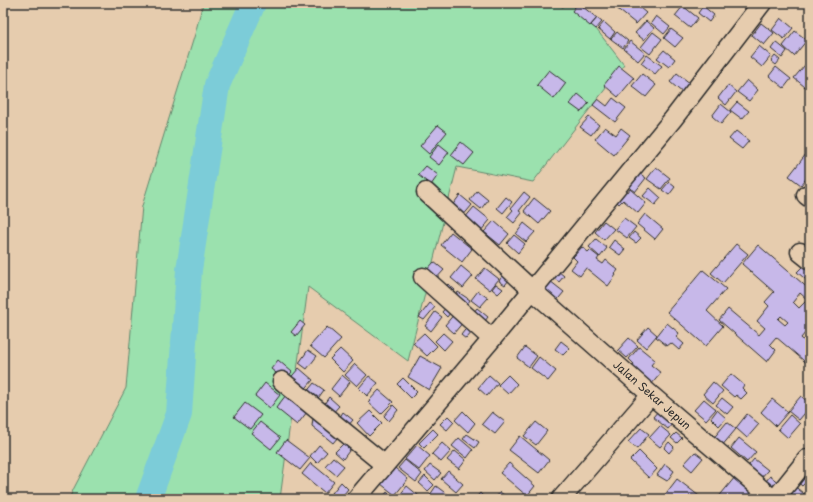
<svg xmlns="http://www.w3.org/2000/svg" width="813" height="502" viewBox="0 0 813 502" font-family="'Playpen Sans',sans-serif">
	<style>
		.green { fill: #9be1ae; stroke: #63866c }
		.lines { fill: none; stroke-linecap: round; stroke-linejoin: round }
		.river { stroke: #7cccd8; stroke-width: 26 }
		.building { fill: #c7b8e9; stroke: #2b2b2b; fill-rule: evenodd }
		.minor-casing { stroke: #2b2b2b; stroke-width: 21 }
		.minor { stroke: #e6ccae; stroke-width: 18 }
		.labels { text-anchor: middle; stroke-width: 4; stroke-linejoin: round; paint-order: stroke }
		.street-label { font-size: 11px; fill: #2b2b2b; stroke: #e6ccae }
	</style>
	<rect width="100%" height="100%" fill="#e6ccae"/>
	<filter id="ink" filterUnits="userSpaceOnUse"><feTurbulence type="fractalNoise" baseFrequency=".025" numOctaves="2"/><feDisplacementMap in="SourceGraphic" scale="8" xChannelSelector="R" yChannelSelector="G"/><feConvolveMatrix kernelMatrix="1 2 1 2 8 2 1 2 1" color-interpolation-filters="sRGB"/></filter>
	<g filter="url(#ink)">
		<!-- green -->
		<path class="green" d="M203 3H576L624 65 533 182 457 167 408 361 308 287 280 499H69L74 488 126 388 142 206 195 34Z"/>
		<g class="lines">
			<!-- river -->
			<path class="river" d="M148 499 179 414 189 270 217 85 253 3"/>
		</g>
		<!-- building -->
		<path class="building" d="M557 3H566L563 7Z
			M578 3 597 18 590 26 572 11Z
			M618 3H634L646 13 636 24 615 7Z
			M724 3H732L729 7Z
			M683 6 698 18 690 28 675 16Z
			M703 6 714 15 709 22 698 13Z
			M656 16 670 27 664 34 651 23Z
			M597 18 602 22 596 29 591 25Z
			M781 18 793 28 784 39 772 30Z
			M646 21 654 28 644 40 635 33Z
			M604 22 615 32 610 39 598 29Z
			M761 23 774 33 764 45 752 35Z
			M671 29 683 38 675 47 664 38Z
			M795 31 807 40 794 56 783 46Z
			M617 32 628 41 623 48 611 39Z
			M653 32 662 39 650 54 641 47Z
			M630 41 645 53 638 61 624 49Z
			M776 42 787 51 782 58 771 49Z
			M759 46 771 56 762 67 750 57Z
			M664 50 675 59 669 67 657 58Z
			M647 55 662 66 655 74 641 63Z
			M775 56 780 60 776 65 771 61Z
			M810 59V91L794 78Z
			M619 66 634 78 618 97 604 85Z
			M776 67 791 79 784 88 769 76Z
			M549 70 566 83 554 99 537 85Z
			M677 73 691 84 684 94 670 82Z
			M642 74 656 85 646 97 632 86Z
			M747 80 758 90 749 101 737 92Z
			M728 85 736 92 726 105 718 98Z
			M578 94 589 103 581 112 570 104Z
			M613 98 626 108 615 122 593 105 598 99 607 106Z
			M737 102 749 111 742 119 730 110Z
			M721 104 731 112 721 124 712 116Z
			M589 117 599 125 591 135 580 127Z
			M438 125 447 132 429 154 420 146Z
			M605 127 616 135 621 128 630 135 614 155 595 139Z
			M736 131 749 141 742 149 729 139Z
			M461 142 474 153 464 165 451 155Z
			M439 144 449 152 439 165 429 157Z
			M810 149V174L801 185 789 176Z
			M426 166 438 175 431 185 418 175Z
			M656 167 670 178 661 189 647 179Z
			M636 171 646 178 635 192 625 184Z
			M669 182 675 187 669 195 662 190Z
			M623 188 628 192 630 189 646 203 638 213 623 200 619 204 614 199Z
			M650 188 661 198 655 205 643 196Z
			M477 191 488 200 481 209 470 200Z
			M524 192 530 197 519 211 522 213 514 223 507 217 513 210 511 208Z
			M460 195 472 205 462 217 451 207Z
			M506 197 512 202 503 213 497 208Z
			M534 198 550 211 539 224 524 211Z
			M474 207 490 220 480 232 464 219Z
			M645 214 663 229 655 239 637 224Z
			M624 218 636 227 627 238 615 229Z
			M494 221 509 234 500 245 484 232Z
			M604 221 614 229 604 240 595 232Z
			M524 223 535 232 526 242 516 234Z
			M451 232 472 249 462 262 441 245Z
			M634 232 641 238 636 243 629 238Z
			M514 235 525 244 518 253 507 243Z
			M596 239 607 248 600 257 589 247Z
			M614 240 625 249 620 255 609 247Z
			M736 244 748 254 723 283 711 273Z
			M758 245 810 290V302L800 293 793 302 799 308 807 300 810 303V327L801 338 810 346V366L776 337 770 344 776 350 767 362 719 320 728 309 759 335 765 328 757 321 769 306 765 302 774 292 742 264ZM781 316 788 322 785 325 778 319Z
			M582 247 588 252 590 250 599 257 597 260 603 264 606 260 618 270 615 274 616 275 608 286 586 268 580 276 571 269 577 261 573 257Z
			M434 262 444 270 434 281 424 273Z
			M806 263 810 266V283L797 272Z
			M461 266 473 276 463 288 451 278Z
			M485 268 499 279 490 290 476 279Z
			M703 270 726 289 707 311 723 326 706 346 667 312Z
			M558 271 564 276 559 282 553 278Z
			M503 275 509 280 505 285 499 281Z
			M550 281 564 292 554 304 540 293Z
			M448 284 455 290 450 297 442 290Z
			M496 284 503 289 498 294 492 289Z
			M478 291 488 298 480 307 471 300Z
			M458 292 470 300 465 308 453 300Z
			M430 303 435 307 424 320 419 317Z
			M449 304 454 308 447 317 442 312Z
			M477 308 488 317 481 326 470 317Z
			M435 312 442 317 431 331 425 326Z
			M455 313 464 321 454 333 445 325Z
			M300 321 305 325 296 336 291 332Z
			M667 323 679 333 676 337 684 344 679 350 671 343 667 346 656 337Z
			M468 326 474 330 466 339 461 335Z
			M327 327 341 339 324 358 310 346Z
			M648 327 657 335 646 348 637 340Z
			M424 333 437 346 427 356 413 343Z
			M443 333 452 341 444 350 435 341Z
			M629 338 638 346 627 358 618 350Z
			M561 341 570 348 563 355 555 349Z
			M525 347 537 356 529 367 517 358Z
			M639 347 655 360 651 365 661 373 650 386 630 369 634 364 629 359Z
			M340 349 353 361 343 372 330 359Z
			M308 350 317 356 307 369 299 363Z
			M420 356 442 368 429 390 408 377Z
			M539 357 556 371 548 381 531 368Z
			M278 360 292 372 285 380 271 369Z
			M355 364 367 375 357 386 345 375Z
			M299 368 313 380 301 394 287 382Z
			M731 374 744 385 742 388 747 393 741 399 736 395 734 397 721 386Z
			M342 375 350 382 339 396 331 389Z
			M489 375 498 383 487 396 478 388Z
			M508 375 517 384 508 394 498 385Z
			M369 376 378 383 367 396 359 388Z
			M403 378 417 392 411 398 397 384Z
			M713 382 723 391 713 403 703 394Z
			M265 383 280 395 270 408 255 396Z
			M314 383 324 390 316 401 305 394Z
			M379 390 393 402 381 414 368 402Z
			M286 395 307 412 297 425 276 408Z
			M801 396 810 404V407L799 420 788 411Z
			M329 397 339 406 331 415 322 407Z
			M722 398 733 407 727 414 716 405Z
			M704 399 716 409 706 420 694 410Z
			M772 399 788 412 776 426 761 412Z
			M245 403 261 415 250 429 234 417Z
			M393 405 398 410 389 421 384 416Z
			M717 410 726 418 719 426 711 418Z
			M370 411 382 423 369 436 357 423Z
			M463 411 475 423 468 432 455 420Z
			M658 411 672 424 668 429 653 417Z
			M343 412 353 420 347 427 338 420Z
			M492 412 505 422 495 434 482 424Z
			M319 413 342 432 333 443 312 426 313 418Z
			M747 414 759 424 747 438 736 428Z
			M790 415 800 424 788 438 778 429Z
			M448 416 454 422 447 430 440 424Z
			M260 422 280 438 271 449 251 433Z
			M536 422 547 431 536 445 524 436Z
			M727 422 736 429 721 447 712 440Z
			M660 426 671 435 660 447 649 438Z
			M641 428 649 434 637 449 628 442Z
			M433 429 438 434 424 448 419 443Z
			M676 433 682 438 677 443 671 438Z
			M467 434 479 442 475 448 463 439Z
			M520 436 549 460 539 473 509 450Z
			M459 438 473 450 467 458 452 446Z
			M739 438 756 452 747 462 731 448Z
			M286 440 310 458 300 470 277 452Z
			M669 442 674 447 669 453 664 448Z
			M344 443 352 447 343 459 335 452Z
			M442 443 451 451 441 462 432 454Z
			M319 445 327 452 317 463 310 456Z
			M417 445 430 456 419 470 405 459Z
			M455 451 466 460 459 469 447 460Z
			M639 451 657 469 649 478 630 460Z
			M695 452 703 458 692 471 684 464Z
			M333 457 344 466 336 475 325 466Z
			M754 459 768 470 758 481 745 470Z
			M405 460 422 474 416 482 398 468Z
			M311 463 334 482 325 493 302 474Z
			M509 463 535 486 527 496 500 473Z
			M665 464 674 471 667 481 657 475Z
			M430 465 441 473 435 480 425 471Z
			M395 468 408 479 395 495 381 484Z
			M448 471 463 484 456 492 441 479Z
			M800 474 808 480 802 486 795 480Z
			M425 476 434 485 428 491 419 483Z
			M770 476 779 483 771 492 763 485Z
			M735 477 761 499H717Z
			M677 479 703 499H667L664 496Z
			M341 482 348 489 340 499 332 493Z
			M793 485 808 497 806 499H781Z
			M407 486 419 496 417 499H403L399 496Z
			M436 486 448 495 445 499H435L430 495Z
			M387 492 395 499H382Z
			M500 492 509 499H495Z
			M480 493 486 499H474Z"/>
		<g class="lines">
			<!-- minor casing -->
			<g class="minor-casing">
				<path id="minor" d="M426 192 532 290 651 395 773 499
					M806 195 810 198
					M800 252 810 260
					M423 277 492 339
					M282 381 385 465
					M356 499 492 339 673 119 762 3
					M561 499 651 395
					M775 499 807 459"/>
			</g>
			<!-- minor -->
			<use href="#minor" class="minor"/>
		</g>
	</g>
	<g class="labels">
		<!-- street labels -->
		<g class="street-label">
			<text transform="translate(652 395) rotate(41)" y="4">Jalan Sekar Jepun</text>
		</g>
	</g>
	<!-- margin -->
	<rect width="813" height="502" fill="none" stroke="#e6ccae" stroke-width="16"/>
	<rect x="8" y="8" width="797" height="486" fill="none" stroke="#2b2b2b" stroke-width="1.5" filter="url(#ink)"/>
</svg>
